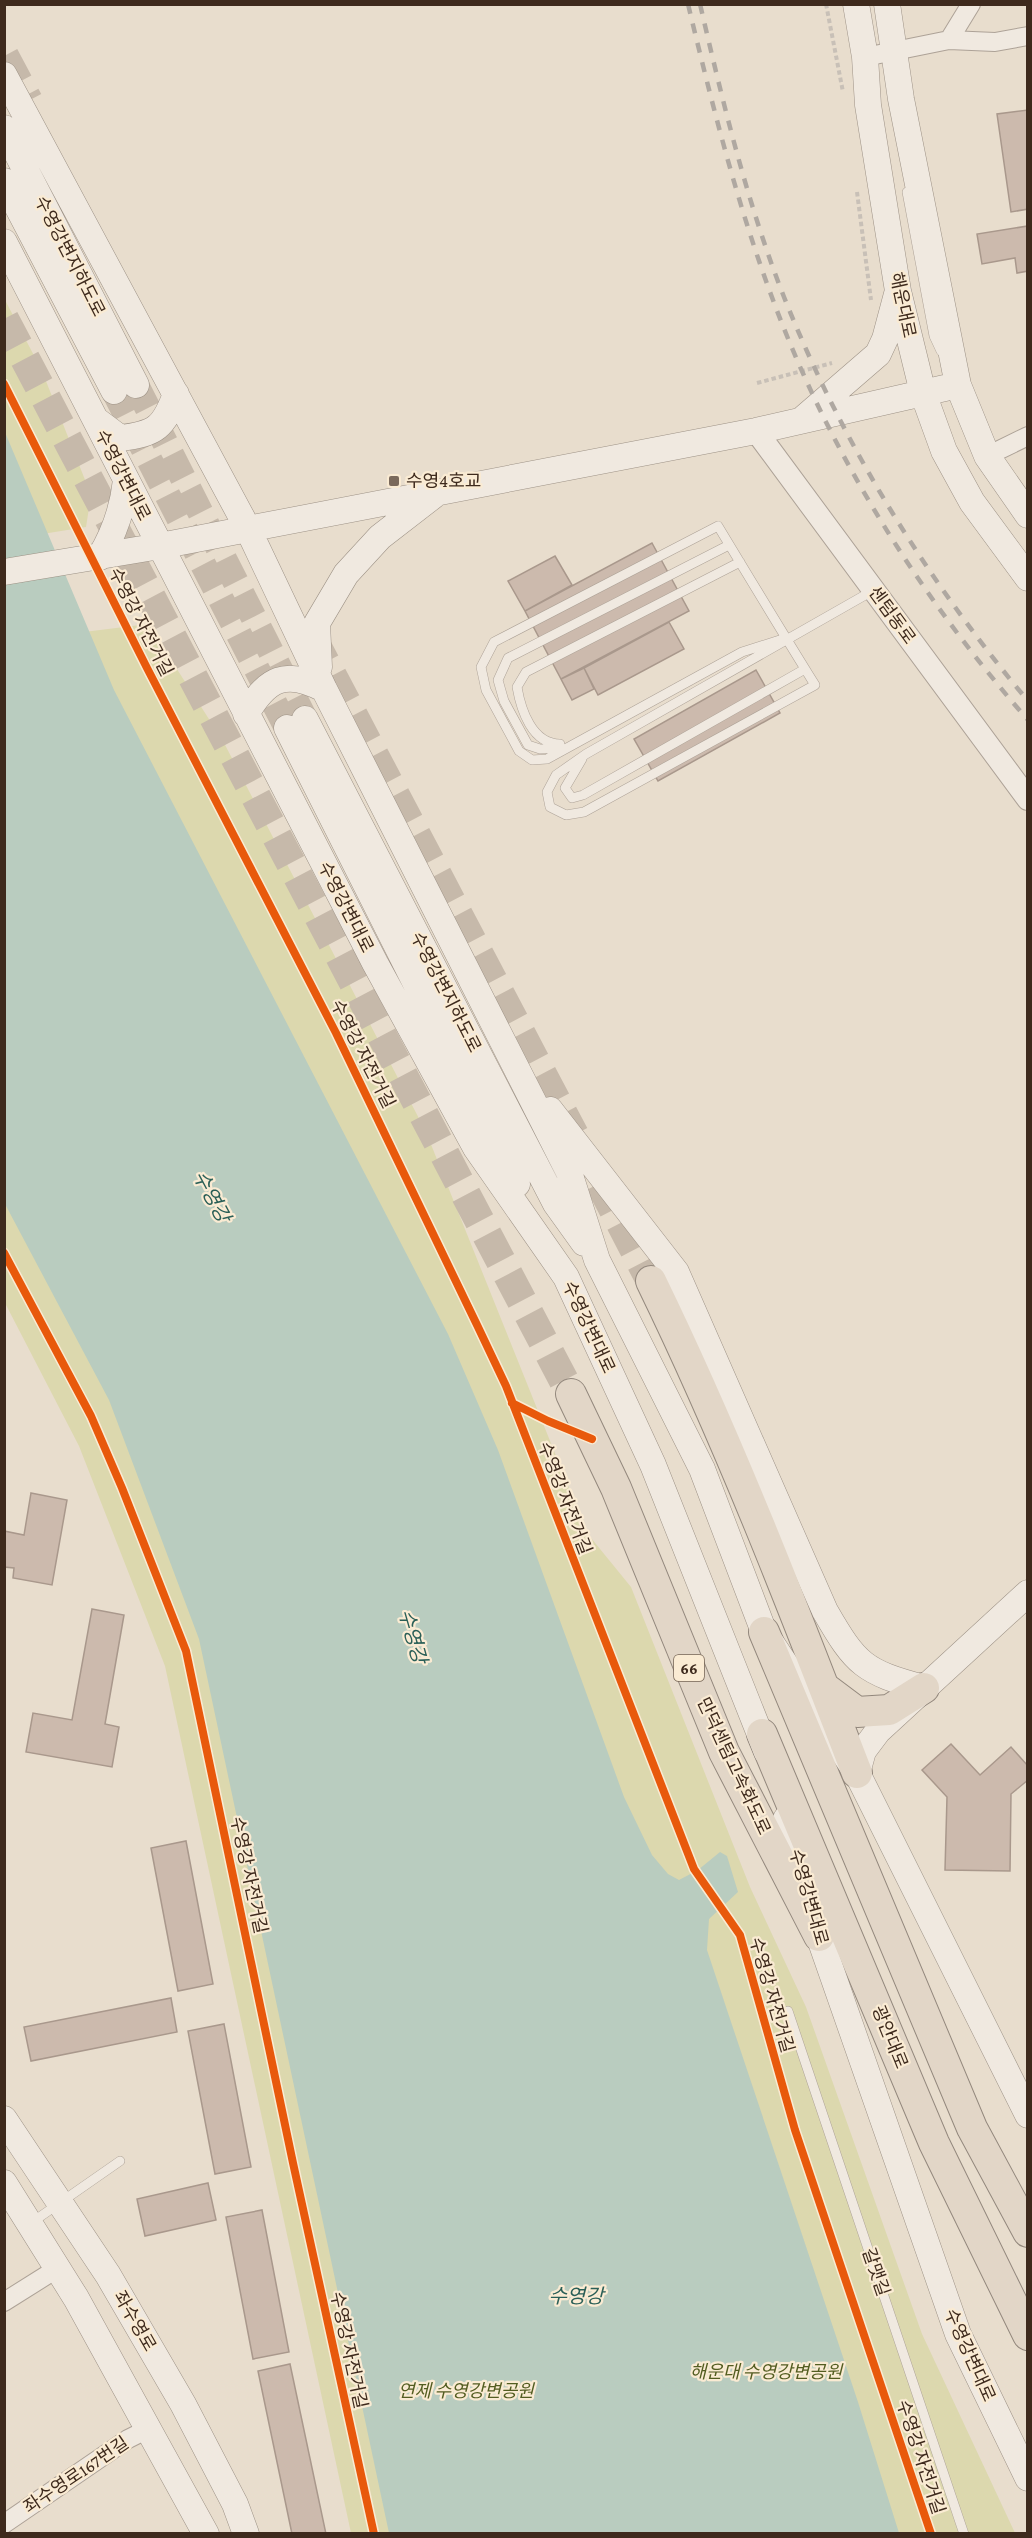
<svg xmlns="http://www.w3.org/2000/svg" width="1032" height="2538" viewBox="0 0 1032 2538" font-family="'Crimson Pro','Noto Sans KR',serif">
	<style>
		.green { fill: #dcd8ae }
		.water { fill: #b9ccbf }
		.building { fill: #ccbaad; stroke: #a9988c; stroke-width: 1.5 }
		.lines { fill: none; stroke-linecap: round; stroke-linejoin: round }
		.secondary-tunnel { stroke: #c6b9aa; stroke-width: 26; stroke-dasharray: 26 13; stroke-linecap: butt }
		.trunk-tunnel { stroke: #c6b9aa; stroke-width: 30; stroke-dasharray: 30 15; stroke-linecap: butt }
		.service-casing { stroke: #ada297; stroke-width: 10 }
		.minor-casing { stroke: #ada297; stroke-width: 20 }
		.tertiary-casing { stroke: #ada297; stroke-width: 24 }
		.secondary-casing { stroke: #9d9286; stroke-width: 27 }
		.trunk-casing { stroke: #93887d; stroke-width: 32 }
		.path { stroke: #c8c0b7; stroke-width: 4; stroke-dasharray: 4.5 3; stroke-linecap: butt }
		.service { stroke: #f0e9e0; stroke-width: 9 }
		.minor { stroke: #f0e9e0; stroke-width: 18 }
		.tertiary { stroke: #f0e9e0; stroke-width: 22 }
		.secondary { stroke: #f0e9e0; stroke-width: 26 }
		.trunk { stroke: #e2d6c7; stroke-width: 30 }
		.rail { stroke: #afa8a1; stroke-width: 4.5; stroke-dasharray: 10 10; stroke-linecap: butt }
		.cycleway-casing { stroke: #faebd3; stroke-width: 11 }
		.cycleway { stroke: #e8590c; stroke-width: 8 }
		.poi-dot { fill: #7a695b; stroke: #faebd3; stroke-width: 2 }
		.labels { text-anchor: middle; stroke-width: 4.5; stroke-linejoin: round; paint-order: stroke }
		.shield { fill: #faebd3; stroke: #766454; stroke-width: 1.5 }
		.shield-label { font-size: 16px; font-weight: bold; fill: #3e2a1d }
		.street-label { font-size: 18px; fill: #3e2a1d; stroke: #faebd3 }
		.poi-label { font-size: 18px; fill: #3e2a1d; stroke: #faebd3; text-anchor: start }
		.park-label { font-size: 18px; font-style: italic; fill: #535d21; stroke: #faebd3 }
		.water-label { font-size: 20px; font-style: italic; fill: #2a5f57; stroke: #faebd3 }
	</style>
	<rect width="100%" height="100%" fill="#e8ddcd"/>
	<!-- green -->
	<path class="green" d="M4 298 42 371 91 495 86 527 5 540Z
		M148 624 223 741 426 1132 587 1533 631 1587 750 1887 806 2007 922 2334 1015 2533H351L165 1666 79 1446 5 1303 4 642Z"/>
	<!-- water -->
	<path class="water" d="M4 430 114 690 448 1334 498 1450 624 1797 652 1855 668 1874 679 1880 698 1870 720 1852 727 1856 738 1892 709 1919 707 1950 858 2402 899 2533H389L199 1639 109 1400 5 1204Z"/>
	<!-- building -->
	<path class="building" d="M1028 110V209L1011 212 997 114Z
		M1028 226V271L1017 273 1015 258 982 264 977 234Z
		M652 543 689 611 561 679 525 611Z
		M555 556 572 585 525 611 508 581Z
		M669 622 684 649 598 695 584 668Z
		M584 668 594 689 572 700 561 679Z
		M756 670 780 713 658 781 634 739Z
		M31 1493 67 1500 52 1585 13 1578 14 1568 4 1567V1531L24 1535Z
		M92 1609 124 1615 105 1724 119 1727 112 1767 26 1752 33 1713 72 1720Z
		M951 1744 980 1775 1011 1747 1028 1766V1780L1011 1794 1010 1871 945 1870 947 1797 922 1770Z
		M186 1841 213 1984 178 1991 151 1848Z
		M171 1998 177 2032 31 2061 24 2027Z
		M224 2024 251 2167 215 2174 188 2031Z
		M208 2183 216 2220 145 2236 137 2199Z
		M262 2210 289 2352 253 2359 226 2217Z
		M290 2364 326 2534H292L258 2371Z"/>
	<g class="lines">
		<!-- secondary-tunnel -->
		<path class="secondary-tunnel" d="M136 385 305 719
			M114 391 287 728"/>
		<!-- trunk-tunnel -->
		<path class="trunk-tunnel" d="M4 56 28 101
			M4 319 571 1394
			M311 636 574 1135
			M600 1183 651 1281"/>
		<!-- service casing -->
		<g class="service-casing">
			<path id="service" d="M907 192 934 336 941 351
				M786 638 742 652 547 759 532 760 519 751 486 690 481 667 494 642 718 526C750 579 782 632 815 685L584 812 566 815 550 807 547 792 556 775 586 754 874 590
				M560 744C532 744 521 710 517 687L526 672 740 562
				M561 748 540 749 528 745 504 701 498 680 508 658 729 545
				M582 759 565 788 572 798 583 795 805 669
				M788 2011 964 2534
				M31 2223 120 2161"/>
		</g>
		<!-- minor casing -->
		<g class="minor-casing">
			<path id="minor" d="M949 40 971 4
				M865 57 949 40 995 42 1028 36
				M987 456 1028 436
				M4 2302 58 2268
				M4 2524 128 2439 150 2428"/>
		</g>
		<!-- tertiary casing -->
		<g class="tertiary-casing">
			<path id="tertiary" d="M756 431 1028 799"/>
		</g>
		<!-- secondary casing -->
		<g class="secondary-casing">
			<path id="secondary" d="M856 4 865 57 868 105 898 291 923 393 944 451 972 502 1028 578
				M887 4 901 99 958 385 987 456 1028 515
				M4 75 248 529 324 689 569 1172 597 1260 702 1469 764 1632 857 1773 1028 2115
				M4 128 136 385
				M4 181 114 391
				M4 242 375 963 476 1148 566 1277 653 1465 767 1752
				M804 418 878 354 885 339 897 294
				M96 420 120 438C156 434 164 427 176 394
				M100 557C115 532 123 509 126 480
				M4 572 160 546 756 431 958 385
				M319 667 317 623 346 574 380 537 433 496
				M246 714C267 678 286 669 324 689
				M305 719 556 1204 584 1243
				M287 728 517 1184
				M550 1110 676 1272 825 1611C856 1665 864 1672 924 1688
				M857 1773 863 1751 878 1731 1028 1593
				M786 1819 819 1936 958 2334 1028 2478
				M4 2119 108 2275 183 2404 235 2504 246 2534
				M4 2183 76 2298 206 2534"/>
		</g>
		<!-- trunk casing -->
		<g class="trunk-casing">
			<path id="trunk" d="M651 1281C729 1441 793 1607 857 1773
				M571 1394 616 1488 724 1752 819 1936
				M764 1632 972 2128 1028 2232
				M825 1688 857 1712 889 1710 924 1688
				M762 1734 934 2143 1028 2335"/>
		</g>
		<!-- path -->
		<path class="path" d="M826 4 843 92
			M857 192 871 300
			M757 383 832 363"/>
		<!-- service -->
		<use href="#service" class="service"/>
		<!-- minor -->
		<use href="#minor" class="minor"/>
		<!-- tertiary -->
		<use href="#tertiary" class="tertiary"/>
		<!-- secondary -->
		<use href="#secondary" class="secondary"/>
		<!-- trunk -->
		<use href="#trunk" class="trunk"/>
		<!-- rail -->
		<path class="rail" d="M688 4C712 104 737 204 773 300 830 454 920 597 1028 720
			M700 4C723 103 747 203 784 297 843 445 926 579 1028 701"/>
		<!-- cycleway casing -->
		<g class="cycleway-casing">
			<path id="cycleway" d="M4 384 147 668 336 1033 478 1327 506 1386 694 1869 740 1935 795 2130 931 2534
				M4 1253 91 1416 122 1488 186 1651 293 2163 374 2534
				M512 1403 548 1421 592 1439"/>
		</g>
		<!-- cycleway -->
		<use href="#cycleway" class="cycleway"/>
	</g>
	<!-- markers -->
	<rect class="poi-dot" x="388" y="475" width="12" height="12" rx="3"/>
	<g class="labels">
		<!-- shield labels -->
		<rect class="shield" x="674" y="1655" width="30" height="26" rx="4.5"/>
		<g class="shield-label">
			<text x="689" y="1674">66</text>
		</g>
		<!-- street labels -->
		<g class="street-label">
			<text transform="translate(70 256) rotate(63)" y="6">수영강변지하도로</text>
			<text transform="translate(903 305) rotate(78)" y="6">해운대로</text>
			<text transform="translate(123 475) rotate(63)" y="6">수영강변대로</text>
			<text transform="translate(892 615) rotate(54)" y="6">센텀동로</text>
			<text transform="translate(141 622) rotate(63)" y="6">수영강 자전거길</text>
			<text transform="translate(346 907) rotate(63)" y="6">수영강변대로</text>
			<text transform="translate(446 992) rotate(63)" y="6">수영강변지하도로</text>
			<text transform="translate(363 1054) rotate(63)" y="6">수영강 자전거길</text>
			<text transform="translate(589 1327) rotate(65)" y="6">수영강변대로</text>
			<text transform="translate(565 1498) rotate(69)" y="6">수영강 자전거길</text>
			<text transform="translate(734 1766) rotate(65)" y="6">만덕센텀고속화도로</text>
			<text transform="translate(249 1875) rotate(78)" y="6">수영강 자전거길</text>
			<text transform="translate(809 1897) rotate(74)" y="6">수영강변대로</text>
			<text transform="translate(772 1995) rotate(74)" y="6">수영강 자전거길</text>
			<text transform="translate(890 2037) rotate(68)" y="6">광안대로</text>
			<text transform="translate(876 2272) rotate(71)" y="6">갈맷길</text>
			<text transform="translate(135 2321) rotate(60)" y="6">좌수영로</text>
			<text transform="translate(349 2350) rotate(78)" y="6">수영강 자전거길</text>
			<text transform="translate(970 2355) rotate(66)" y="6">수영강변대로</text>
			<text transform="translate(921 2457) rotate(72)" y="6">수영강 자전거길</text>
			<text transform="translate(76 2475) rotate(-34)" y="6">좌수영로167번길</text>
		</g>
		<!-- poi labels -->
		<g class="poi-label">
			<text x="406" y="487">수영4호교</text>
		</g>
		<!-- park labels -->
		<g class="park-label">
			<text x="766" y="2378">해운대 수영강변공원</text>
			<text x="466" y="2397">연제 수영강변공원</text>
		</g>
		<!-- water labels -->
		<g class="water-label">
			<text transform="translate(212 1196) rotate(62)" y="7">수영강</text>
			<text transform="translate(413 1636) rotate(74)" y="7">수영강</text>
			<text x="576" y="2303">수영강</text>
		</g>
	</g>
	<!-- border -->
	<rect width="1032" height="2538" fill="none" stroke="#3e2a1d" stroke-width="12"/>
</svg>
